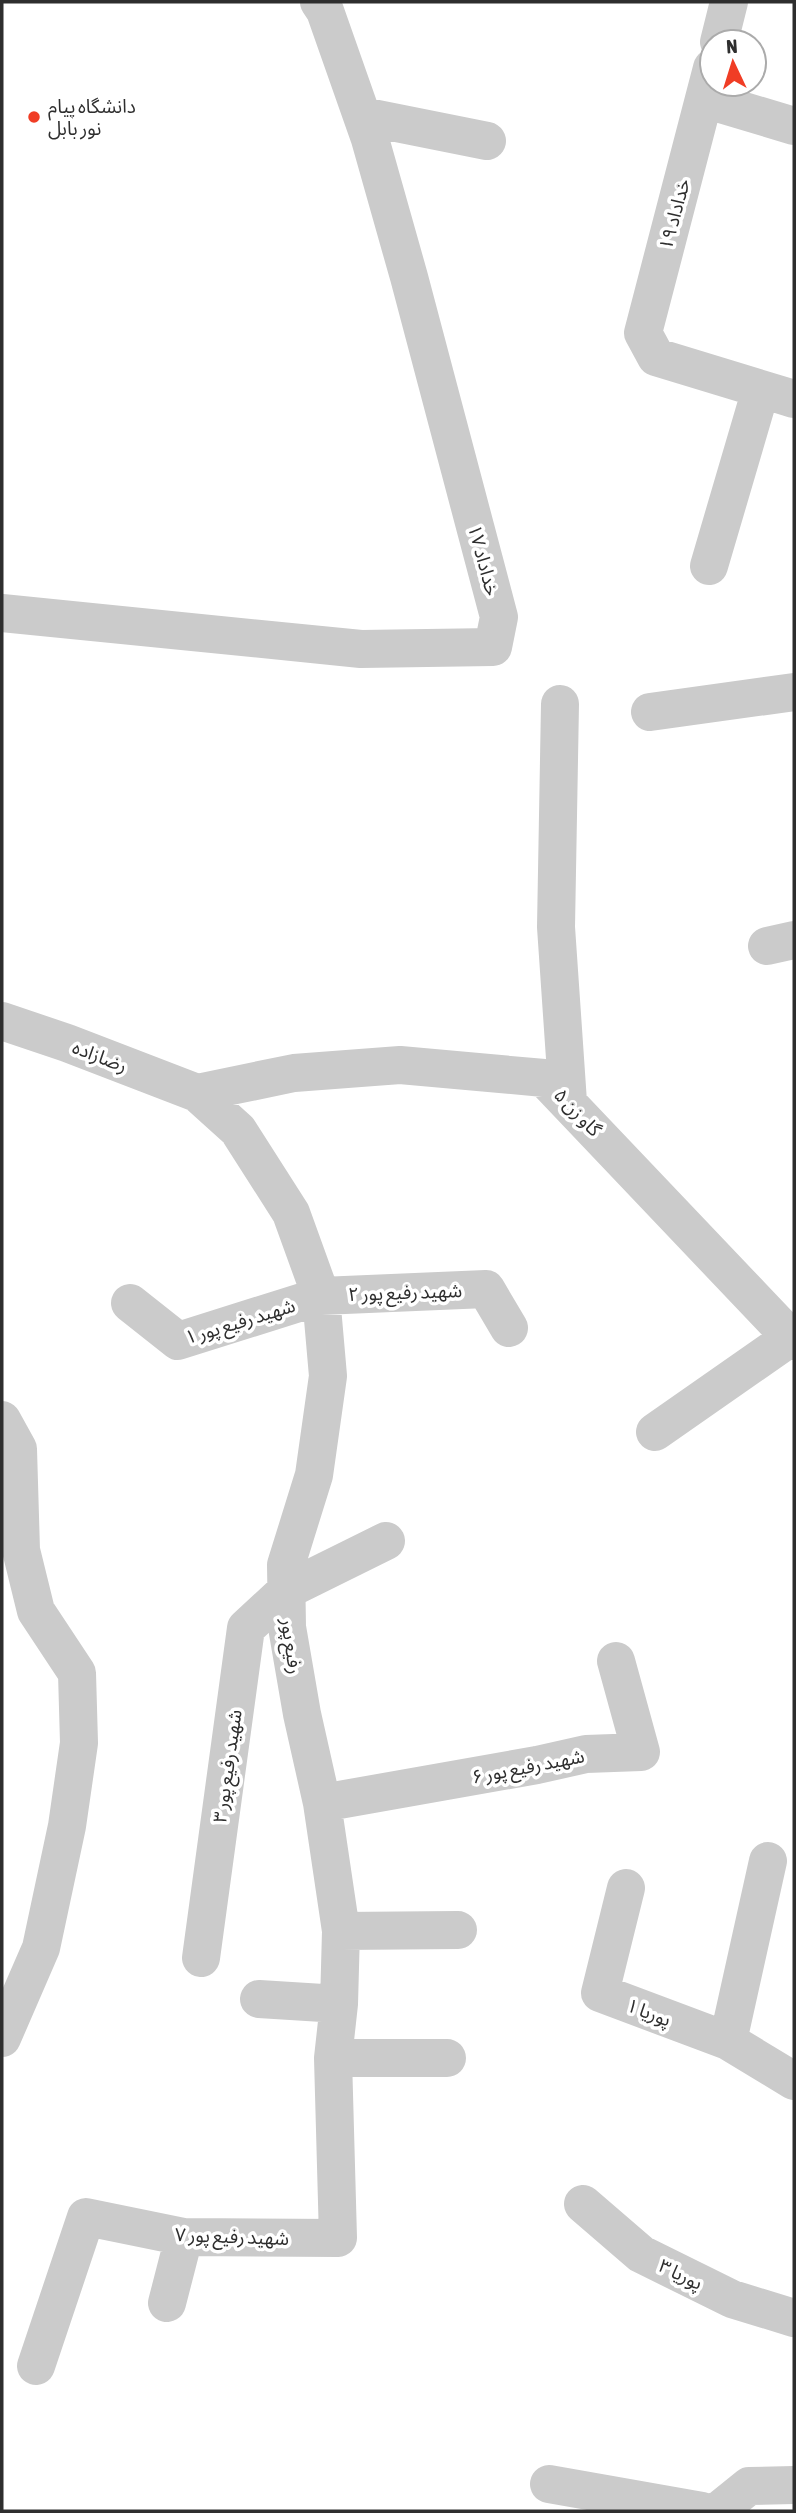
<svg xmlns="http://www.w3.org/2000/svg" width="796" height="2513" viewBox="0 0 796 2513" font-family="'Asap Condensed','Noto Sans Arabic',sans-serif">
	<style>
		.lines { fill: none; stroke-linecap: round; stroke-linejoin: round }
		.minor { stroke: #cbcbcb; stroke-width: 38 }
		.poi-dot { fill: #f03d25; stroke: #fff; stroke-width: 2.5 }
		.labels { text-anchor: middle; stroke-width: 7; stroke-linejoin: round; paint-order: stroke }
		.poi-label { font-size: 19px; fill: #2e2e2e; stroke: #fff; text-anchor: start }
		.street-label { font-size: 19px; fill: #2e2e2e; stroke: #fff }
	</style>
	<rect width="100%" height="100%" fill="#fff"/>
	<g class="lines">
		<!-- minor -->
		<path class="minor" d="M719 42 729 2
			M712 68 643 333 656 357 794 399
			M704 99 794 126
			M362 116 487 141
			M709 566 761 389
			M2 613 361 649 493 647 499 617 409 277 370 139 325 11 319 2
			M560 704 556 927 568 1102
			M650 712 794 692
			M767 946 794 940
			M2 1021 67 1043 197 1093 238 1130 291 1213 321 1296 328 1376 314 1475 286 1565 287 1627 302 1714 322 1803 341 1931 339 2004 333 2058 338 2238 184 2237 86 2217 36 2366
			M197 1093 294 1073 400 1065 544 1078 794 1341
			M130 1303 178 1341 321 1296 486 1289 509 1328
			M2 1420 18 1449 21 1550 36 1611 77 1673 79 1743 67 1826 41 1948 2 2038
			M655 1432 794 1335
			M322 1803 537 1765 586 1754 641 1752 616 1661
			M626 1888 600 1993 728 2041 794 2081
			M341 1931 458 1930
			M201 1958 246 1628 287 1590 386 1541
			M259 1999 339 2004
			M728 2041 768 1861
			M333 2058H447
			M583 2204 641 2254 732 2299 794 2318
			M167 2303 184 2237
			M549 2484 702 2511
			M718 2511 749 2486 794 2485"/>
	</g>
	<!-- markers -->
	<circle class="poi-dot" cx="34" cy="117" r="7"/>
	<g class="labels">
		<!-- poi labels -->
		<g class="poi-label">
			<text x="48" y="113">دانشگاه پیام<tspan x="48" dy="22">نور بابل</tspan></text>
		</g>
		<!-- street labels -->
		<g class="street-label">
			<text transform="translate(674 214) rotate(-75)" y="7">خداداد ۱۹</text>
			<text transform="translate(484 560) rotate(75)" y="7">خداداد ۱۷</text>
			<text transform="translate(100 1056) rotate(21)" y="7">رضازاده</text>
			<text transform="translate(578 1112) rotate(46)" y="7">گاو زن ۵</text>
			<text transform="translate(405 1292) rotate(-2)" y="7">شهید رفیع پور ۲</text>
			<text transform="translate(240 1321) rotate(-17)" y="7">شهید رفیع پور ۱</text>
			<text transform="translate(292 1646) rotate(82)" y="7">رفیع پور</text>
			<text transform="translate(227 1766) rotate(-82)" y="7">شهید رفیع پور ۳</text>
			<text transform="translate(528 1766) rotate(-11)" y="7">شهید رفیع پور ۶</text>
			<text transform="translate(649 2012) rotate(21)" y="7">پوریا ۱</text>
			<text transform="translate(232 2236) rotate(2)" y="7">شهید رفیع پور ۷</text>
			<text transform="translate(681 2274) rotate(26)" y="7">پوریا ۳</text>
		</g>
	</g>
	<!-- border -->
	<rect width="796" height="2513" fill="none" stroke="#2e2e2e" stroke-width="7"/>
	<!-- north arrow -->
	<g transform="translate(733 63) rotate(356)"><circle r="33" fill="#ffffff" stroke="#ababab" stroke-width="2"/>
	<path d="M0-5L12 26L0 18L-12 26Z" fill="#f03d25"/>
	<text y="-10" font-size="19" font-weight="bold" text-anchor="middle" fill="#2e2e2e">N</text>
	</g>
</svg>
